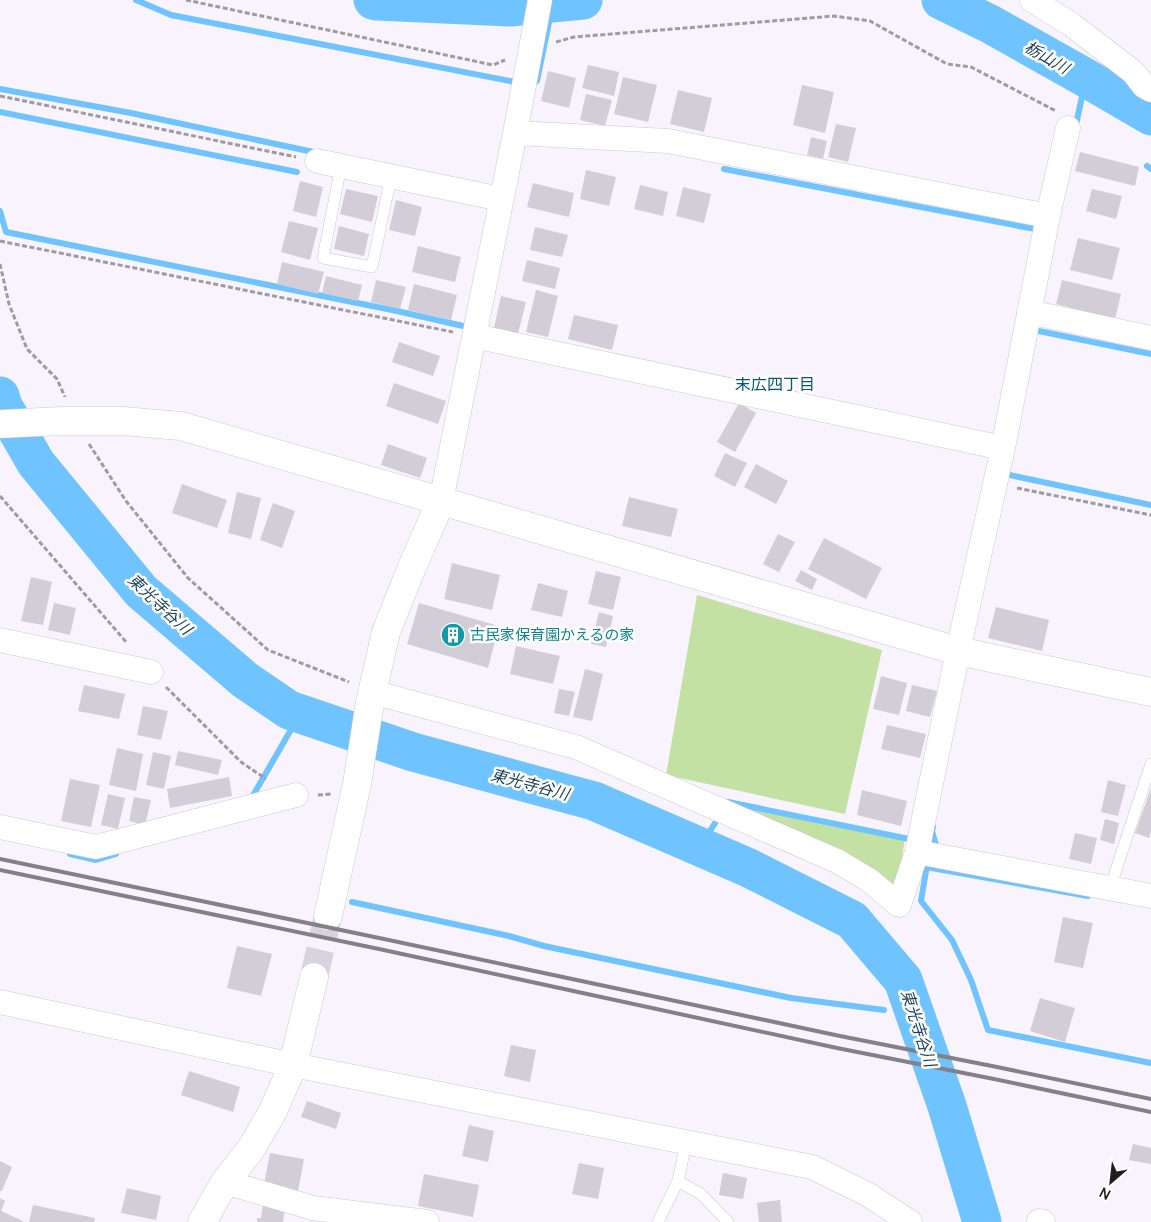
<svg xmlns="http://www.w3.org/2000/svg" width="1151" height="1222" viewBox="0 0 1151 1222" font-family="Manrope,'Noto Sans JP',sans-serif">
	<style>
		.green { fill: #c2e1a3 }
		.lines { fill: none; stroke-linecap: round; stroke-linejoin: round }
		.stream { stroke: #6fc4ff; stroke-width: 6 }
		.river { stroke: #6fc4ff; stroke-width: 39 }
		.building { fill: #d3cdd7 }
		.secondary-tunnel { stroke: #d8d3dc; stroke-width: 28; stroke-dasharray: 28 14; stroke-linecap: butt }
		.lane-casing { stroke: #cdc7d1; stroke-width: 12 }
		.street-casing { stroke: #cdc7d1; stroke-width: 25 }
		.secondary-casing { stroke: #cdc7d1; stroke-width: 29 }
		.path { stroke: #9f9ba2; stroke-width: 3; stroke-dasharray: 5 2.5; stroke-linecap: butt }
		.lane { stroke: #fff; stroke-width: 11 }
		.street { stroke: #fff; stroke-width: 24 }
		.secondary { stroke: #fff; stroke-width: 28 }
		.rail { stroke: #848087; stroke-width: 4 }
		.labels { text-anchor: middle; stroke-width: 5; stroke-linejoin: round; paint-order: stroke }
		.culture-label { font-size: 15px; fill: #0d838f; stroke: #fff; text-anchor: start }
		.water-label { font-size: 16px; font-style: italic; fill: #1b3f57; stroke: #fff }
		.neighbourhood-label { font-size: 16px; fill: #075871; stroke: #fff }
	</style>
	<rect width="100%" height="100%" fill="#f9f3fd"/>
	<!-- green -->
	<path class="green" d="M697 595 882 650 845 814 666 775Z
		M740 805 905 838 897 888 837 853Z"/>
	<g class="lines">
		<!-- stream -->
		<path class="stream" d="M136 0 171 15 520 83
			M537 81 553 3
			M0 89 131 113 318 153
			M0 112 297 172
			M1075 129 1086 78
			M1147 166 1151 169
			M724 169 1040 230
			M0 211 6 232 397 311 472 328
			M1034 330 1151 354
			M1005 474 1151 505
			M251 799 300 714
			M728 802 914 840
			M933 827 932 831 936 845
			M700 847 720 815
			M70 854 96 860 116 854
			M928 859 921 901 952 940 971 980 988 1030 1151 1063
			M926 867 1088 896
			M352 902 509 936 544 946 791 998 884 1010"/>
		<!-- river -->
		<path class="river" d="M373 0 377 1 510 7 583 0
			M941 0 990 24 1086 78 1151 116
			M0 396 3 406 36 463 141 591 245 680 289 710 413 752 594 801 749 868 852 920 903 980 947 1106 982 1222"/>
	</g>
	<!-- building -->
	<path class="building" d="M588 65 619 72 614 96 582 88Z
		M548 71 576 78 569 108 541 101Z
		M623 77 657 85 648 122 614 114Z
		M802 85 834 92 825 133 793 125Z
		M678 90 712 98 704 132 670 124Z
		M586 94 612 100 605 126 580 120Z
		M836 124 856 128 848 162 828 157Z
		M811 137 827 141 823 159 807 155Z
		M1080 152 1139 167 1135 186 1075 171Z
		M586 170 616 177 609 206 580 199Z
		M300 181 323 187 316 217 293 211Z
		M533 183 574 193 569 217 527 207Z
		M640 185 668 192 663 216 634 209Z
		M683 187 711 194 704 223 676 216Z
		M346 189 378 196 372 222 340 214Z
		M1092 189 1122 196 1116 219 1086 211Z
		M396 200 422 207 415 236 389 230Z
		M289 221 318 228 310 260 281 252Z
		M339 226 369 234 364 256 334 249Z
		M535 227 568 235 562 257 530 250Z
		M1078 238 1120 248 1112 280 1070 270Z
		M418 246 461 257 455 282 412 272Z
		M527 260 560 268 555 289 522 281Z
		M282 262 324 272 318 294 277 284Z
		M326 276 362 285 358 301 322 293Z
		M376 280 406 287 400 309 371 302Z
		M1062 280 1121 294 1115 319 1056 304Z
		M414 284 457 295 451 320 408 310Z
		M536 290 558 296 548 337 526 332Z
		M501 296 526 302 518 334 494 328Z
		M574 315 618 325 612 350 568 339Z
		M399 342 440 356 433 376 392 362Z
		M394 383 446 401 438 424 386 406Z
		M739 403 756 413 735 452 717 442Z
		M388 444 427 458 420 478 381 465Z
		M725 453 747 463 735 487 714 476Z
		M756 464 788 481 776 504 744 487Z
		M182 484 227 500 217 528 172 513Z
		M237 492 261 498 251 539 228 533Z
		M629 497 678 509 671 537 622 526Z
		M273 503 295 511 282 548 260 540Z
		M778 534 795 542 779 572 763 564Z
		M824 538 882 568 866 599 808 569Z
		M452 563 500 575 492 610 444 599Z
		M801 570 817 579 812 590 795 581Z
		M596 571 621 577 613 610 588 604Z
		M31 577 52 582 43 625 21 621Z
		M538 583 568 591 562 617 531 610Z
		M54 603 76 608 70 635 48 630Z
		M419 603 499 626 488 668 407 644Z
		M996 607 1049 620 1042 651 988 638Z
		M599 612 613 616 606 647 591 644Z
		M516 646 560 656 553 684 510 674Z
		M585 669 603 674 592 721 573 717Z
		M881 676 907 683 899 715 873 709Z
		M84 685 125 694 119 719 78 711Z
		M912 685 937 691 930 717 906 711Z
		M559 689 575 692 569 716 554 713Z
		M143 706 168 711 161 740 137 735Z
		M887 725 926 734 920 758 881 749Z
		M117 748 143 754 136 791 109 785Z
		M178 751 222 760 218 775 175 765Z
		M153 752 171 756 164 789 146 785Z
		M229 777 232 796 170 808 167 789Z
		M70 779 100 785 91 827 61 821Z
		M1108 780 1126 785 1118 816 1101 812Z
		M1151 788V831L1149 838 1135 833Z
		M862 790 907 801 901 826 857 815Z
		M108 794 125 798 118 829 101 825Z
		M134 797 151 800 145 825 129 821Z
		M1105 819 1119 823 1114 844 1100 840Z
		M1075 833 1097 838 1091 864 1069 859Z
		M1063 917 1093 923 1083 968 1054 962Z
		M237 946 272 954 261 996 227 988Z
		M1040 998 1075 1008 1065 1042 1030 1031Z
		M511 1045 536 1050 530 1082 504 1076Z
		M189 1071 240 1087 233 1112 181 1095Z
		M307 1101 341 1113 336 1129 301 1117Z
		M469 1125 494 1131 488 1162 462 1156Z
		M1133 1144 1151 1148V1164L1129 1160Z
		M270 1153 304 1159 298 1191 264 1184Z
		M0 1161 12 1167 2 1191H0Z
		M579 1163 604 1168 598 1199 572 1194Z
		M723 1173 747 1178 743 1199 719 1195Z
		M424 1174 479 1185 473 1217 418 1206Z
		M127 1188 161 1196 156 1220 121 1213Z
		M0 1198 5 1201 1 1211 23 1221 22 1222H0Z
		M780 1200 782 1222H759L757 1203Z
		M33 1205 95 1218 94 1222H29Z
		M263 1205 285 1208 283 1222H257V1218H261Z"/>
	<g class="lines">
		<!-- secondary-tunnel -->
		<path class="secondary-tunnel" d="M314 977 328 916"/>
		<!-- lane casing -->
		<g class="lane-casing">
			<path id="lane" d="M341 166 323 258 372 267 391 177
				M1110 888 1151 764
				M678 1181 701 1194 728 1222
				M658 1222 678 1181 686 1143"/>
		</g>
		<!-- street casing -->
		<g class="street-casing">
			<path id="street" d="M1032 0 1072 25 1133 72 1144 86 1151 90
				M515 133 668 141 1048 216
				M317 161 501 199
				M1029 312 1151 338
				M474 336 1003 448
				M441 501 515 133 540 0
				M0 640 151 672
				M372 692 576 747 837 861 869 880 899 905 917 852 958 651 1003 448 1048 216 1068 128
				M0 827 96 847 296 795
				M917 852 1151 896
				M0 1002 293 1065 812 1167 867 1194 910 1222
				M225 1182 313 1208 427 1222
				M1039 1221 1043 1222"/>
		</g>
		<!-- secondary casing -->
		<g class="secondary-casing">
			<path id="secondary" d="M0 424 62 421H123L181 426 441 501 958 651 1151 692
				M328 916 357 784 370 702 386 632 412 567 441 501
				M202 1222 225 1182 251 1149 273 1111 293 1065 314 977"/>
		</g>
		<!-- path -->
		<path class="path" d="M186 0 493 65 505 60
			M556 42 574 37 834 16 870 21 947 64 971 67 1056 111
			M0 96 296 157
			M0 241 453 332
			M0 264 9 304 27 349 57 379 65 397
			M89 444 126 501 188 578 268 650 349 682
			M1017 488 1151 515
			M0 496 127 643
			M166 687 241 762 266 779
			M318 795 332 794"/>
		<!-- lane -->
		<use href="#lane" class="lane"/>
		<!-- street -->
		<use href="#street" class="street"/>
		<!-- secondary -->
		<use href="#secondary" class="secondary"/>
		<!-- rail -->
		<path class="rail" d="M0 859 384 939 840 1036 997 1067 1151 1099
			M0 870 379 949 837 1048 994 1079 1151 1112"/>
	</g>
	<!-- icons -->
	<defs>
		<g id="building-disc" transform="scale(1.25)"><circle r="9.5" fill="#0f9aa8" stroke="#fff"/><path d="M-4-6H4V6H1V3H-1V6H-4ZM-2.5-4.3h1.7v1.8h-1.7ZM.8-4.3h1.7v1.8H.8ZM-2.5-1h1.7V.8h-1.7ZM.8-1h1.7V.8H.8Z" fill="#fff"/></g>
	</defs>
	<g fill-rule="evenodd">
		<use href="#building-disc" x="453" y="635"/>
	</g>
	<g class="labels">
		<!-- culture labels -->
		<g class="culture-label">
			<text x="470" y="640">古民家保育園かえるの家</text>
		</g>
		<!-- water labels -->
		<g class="water-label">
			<text transform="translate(1047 57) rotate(30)" y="6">栃山川</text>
			<text transform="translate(160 604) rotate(43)" y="6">東光寺谷川</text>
			<text transform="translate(530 784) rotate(15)" y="6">東光寺谷川</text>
			<text transform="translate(919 1028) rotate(72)" y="6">東光寺谷川</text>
		</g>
		<!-- neighbourhood labels -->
		<g class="neighbourhood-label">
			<text x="775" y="390">末広四丁目</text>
		</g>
	</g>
	<!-- north arrow -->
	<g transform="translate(1111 1182) rotate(208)" stroke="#ffffff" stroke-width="4" paint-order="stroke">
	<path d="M0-4L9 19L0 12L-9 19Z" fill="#1f1d20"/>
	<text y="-8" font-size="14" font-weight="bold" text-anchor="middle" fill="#1f1d20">N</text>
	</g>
</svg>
